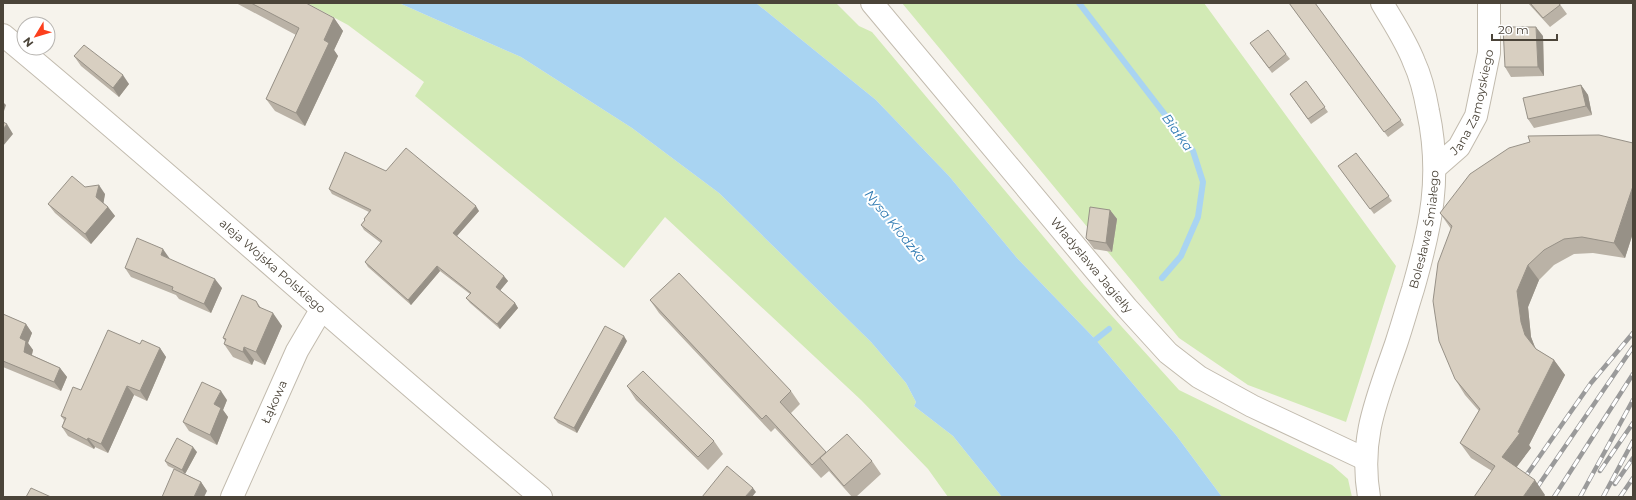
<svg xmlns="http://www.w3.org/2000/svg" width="1636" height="500" viewBox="0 0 1636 500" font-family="Montserrat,sans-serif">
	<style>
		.green { fill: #d2eab5 }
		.water { fill: #a9d4f2 }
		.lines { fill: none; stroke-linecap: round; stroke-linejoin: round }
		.stream { stroke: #a9d4f2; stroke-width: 6 }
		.minor-casing { stroke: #c2bbae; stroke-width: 24 }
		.tertiary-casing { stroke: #c2bbae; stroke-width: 24 }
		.minor { stroke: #fff; stroke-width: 22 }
		.tertiary { stroke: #fff; stroke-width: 22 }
		.rail-casing { stroke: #9a9a9a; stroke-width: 4.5 }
		.rail { stroke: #fff; stroke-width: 3; stroke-dasharray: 9; stroke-linecap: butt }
		.wall { fill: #bab2a6 }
		.shaded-wall { fill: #979187 }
		.building { fill: #d8cfc1; stroke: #979187 }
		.labels { text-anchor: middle; stroke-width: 4; stroke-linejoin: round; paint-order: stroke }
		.street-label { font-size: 12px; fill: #4b4439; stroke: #fff }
		.water-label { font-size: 13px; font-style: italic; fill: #2e7ab2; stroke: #fff }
	</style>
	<rect width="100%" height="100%" fill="#f6f3ec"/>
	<!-- green -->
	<path class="green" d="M307 3H399L521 57 632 128 719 193 871 342 906 383 916 402 914 406 953 436 1002 497H948L928 469 861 400 665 217 624 268 415 96 424 82 348 25Z
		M756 3H836L859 26 872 32 1084 285 1179 390 1332 465 1348 479 1352 497H1222L1176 435 1096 340 1017 258 949 176 876 100Z
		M902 3H1204L1396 266 1346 422 1248 385 1179 338Z"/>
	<!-- water -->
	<path class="water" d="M399 3H756L876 100 949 176 1017 258 1096 340 1176 435 1222 497H1002L953 436 914 406 916 402 906 383 871 342 719 193 632 128 521 57Z"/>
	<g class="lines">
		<!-- stream -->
		<path class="stream" d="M1079 3 1193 151 1203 182 1198 217 1181 256 1162 278
			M1090 344 1109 329"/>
		<!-- minor casing -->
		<g class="minor-casing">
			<g id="minor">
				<path id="s1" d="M872 3 1127 308 1168 353 1199 377 1252 406 1365 459"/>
				<path id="s2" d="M1435 168 1459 147 1476 116 1489 53V3"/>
				<path id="s3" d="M232 497 297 351 321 310"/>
			</g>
		</g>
		<!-- tertiary casing -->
		<g class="tertiary-casing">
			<g id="tertiary">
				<path id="s4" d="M3 35C185 186 360 346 541 497"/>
				<path id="s5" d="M1369 497C1359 438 1377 399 1396 344 1402 326 1407 308 1413 289 1431 226 1442 177 1428 111 1425 94 1421 77 1414 62 1406 41 1393 22 1382 3"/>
			</g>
		</g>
		<!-- minor -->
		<use href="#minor" class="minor"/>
		<!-- tertiary -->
		<use href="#tertiary" class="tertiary"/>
		<!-- rail casing -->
		<g class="rail-casing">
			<path id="rail" d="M1600 471 1633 423
				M1523 480 1591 383 1633 333
				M1615 484 1633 458
				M1536 489 1633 347
				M1554 497 1633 374
				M1580 497 1633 400
				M1603 497 1633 441
				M1620 497 1633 478"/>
		</g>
		<!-- rail -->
		<use href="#rail" class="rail"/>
	</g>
	<!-- wall -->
	<path class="wall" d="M236 3H306L334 18 343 31 334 50 338 56 305 126 275 111 266 99 296 35Z
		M1289 3H1315L1404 125 1388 137Z
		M1528 3H1559L1567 14 1550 27Z
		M1543 36 1544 76 1511 77 1505 67Z
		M1250 43 1286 54 1290 59 1272 73Z
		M74 56 129 84 119 97 81 66Z
		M1306 81 1328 112 1311 124 1290 94Z
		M1581 85 1588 95 1592 115 1534 128 1528 119Z
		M1633 143V233L1625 258 1593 253 1574 254 1554 265 1539 280 1528 307 1531 337 1535 347 1536 349 1554 360 1565 375 1529 445 1531 448 1516 467 1545 495 1492 471 1471 458 1460 443 1479 411 1465 395 1455 379 1451 229 1440 213Z
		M1356 153 1392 201 1374 214 1338 166Z
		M386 171 479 211 457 236 508 281 500 290 515 303 518 308 500 329 470 303 466 298 470 294 440 271 411 305 368 267 365 262 381 243 364 230 361 225 365 220 364 219 369 212 332 194 329 189Z
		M85 187 105 194 103 203 108 207 115 216 91 244 55 213 48 204Z
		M1110 210 1117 219 1112 252 1094 249 1086 238Z
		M125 268 222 288 211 313 179 299 176 295 131 277Z
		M650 300 791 391 800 404 791 413 826 453 872 461 881 474 856 497H852L829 471 821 478 775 428 771 432 659 313Z
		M256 301 261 308 282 326 265 365 254 360 252 365 233 357 224 344 225 341 223 338Z
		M3 314 26 324 32 333 28 343 33 350 32 355 60 368 67 377 61 391 3 367Z
		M627 341 577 433 558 423 554 418Z
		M140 344 160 348 166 357 147 401 134 395 108 453 95 447 94 449 68 436 62 427 64 420 61 416 81 390Z
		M627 386 714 441 723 454 708 470 636 400Z
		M227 400 223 410 228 417 217 445 189 431 183 422Z
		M197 452 185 474 201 482 207 491 185 474 168 466 165 461Z"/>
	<!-- shaded-wall -->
	<path class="shaded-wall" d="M334 18 343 31 334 50 338 56 305 126 296 113 324 40Z
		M1536 27 1543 36 1544 76 1538 67Z
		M123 75 129 84 119 97 113 88Z
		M1581 85 1588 95 1592 115 1586 106Z
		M3 102 6 105 3 114Z
		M7 124 13 134 3 146V129Z
		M99 185 105 194 103 206 96 197Z
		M1633 186V233L1625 258 1614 243Z
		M476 206 479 211 456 237 453 233Z
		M108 207 115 216 91 244 85 234Z
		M1110 210 1117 219 1112 252 1106 243Z
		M163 249 170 259 161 255Z
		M1528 265 1539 280 1528 307 1531 337 1536 350 1525 335 1521 322 1517 291Z
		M437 266 440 271 411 305 408 300Z
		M504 276 508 281 499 292 496 287Z
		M215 279 222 288 211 313 204 304Z
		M515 303 518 308 500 329 497 324Z
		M273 313 282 326 265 365 256 352Z
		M26 324 32 333 28 343 33 350 30 361 24 352 20 338Z
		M624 336 627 341 577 433 574 428Z
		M244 347 254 360 252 365 243 352Z
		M160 348 166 357 147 401 140 391Z
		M1554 360 1565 375 1529 445 1531 448 1513 472 1502 457 1518 432Z
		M60 368 67 377 61 391 54 382Z
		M127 386 134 395 108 453 101 444Z
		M221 391 227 400 223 410 228 417 217 445 210 435 214 404Z
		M88 438 95 447 94 449 87 440Z
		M193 447 197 452 185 474 182 470Z
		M1535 480 1545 495 1544 497H1523Z
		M201 482 207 491 204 497H194Z
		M753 488 756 492 752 497H745Z"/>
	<!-- building -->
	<path class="building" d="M251 3H306L334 18 324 40 329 43 296 113 266 99 299 28Z
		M1289 3H1315L1401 120 1384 132Z
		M1530 3H1559L1560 5 1543 18Z
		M1503 27H1536L1538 67H1505Z
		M1268 30 1286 54 1269 68 1250 43Z
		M84 45 123 75 113 88 74 56Z
		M1306 81 1325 107 1308 119 1290 94Z
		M1581 85 1586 106 1528 119 1523 98Z
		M3 122 7 124 3 129Z
		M1599 135 1633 143V186L1614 243 1582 237 1564 239 1544 250 1528 265 1517 291 1521 322 1525 335 1536 349 1554 360 1518 432 1520 433 1502 457 1535 480 1523 497H1474L1495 466 1460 443 1480 409 1455 379 1439 341 1433 301 1438 263 1452 226 1440 213 1470 174 1509 148 1530 142 1528 136Z
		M406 148 476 206 453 233 504 276 496 287 515 303 497 324 466 298 471 293 437 266 408 300 365 262 382 241 361 225 365 220 364 219 371 210 329 189 345 152 386 171Z
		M1356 153 1389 196 1370 209 1338 166Z
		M72 176 85 187 99 185 96 197 108 207 85 234 48 204Z
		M1090 207 1110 210 1106 243 1088 240 1086 238Z
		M137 238 163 249 161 255 215 279 204 304 172 290 173 287 125 268Z
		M679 273 791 391 780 402 826 452 812 465 766 415 762 419 650 300Z
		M242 295 256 301 259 307 273 313 256 352 244 347 243 352 224 344 226 339 223 338Z
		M3 314 26 324 20 338 26 341 24 352 60 368 54 382 3 361Z
		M605 326 624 336 574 428 554 418Z
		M108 330 140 344 142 340 160 348 140 391 127 386 101 444 88 438 87 440 62 427 66 418 61 416 73 387 81 390Z
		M643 371 714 441 698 457 627 386Z
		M202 382 221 391 214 404 221 408 210 435 183 422Z
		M847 434 872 461 844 486 820 458Z
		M177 438 193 447 182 470 165 461Z
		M727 466 753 488 745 497H702Z
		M174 469 201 482 194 497H162Z
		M31 488 51 497H26Z"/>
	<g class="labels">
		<!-- street labels -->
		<g class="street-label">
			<text dy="4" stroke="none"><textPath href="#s2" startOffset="79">Jana Zamoyskiego</textPath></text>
			<text dy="4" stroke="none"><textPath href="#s5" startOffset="276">Bolesława Śmiałego</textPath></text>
			<text dy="4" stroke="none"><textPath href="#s1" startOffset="342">Władysława Jagiełły</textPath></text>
			<text dy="4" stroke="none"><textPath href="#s4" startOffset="355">aleja Wojska Polskiego</textPath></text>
			<text dy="4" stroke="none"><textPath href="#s3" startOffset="104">Łąkowa</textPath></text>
		</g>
		<!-- water labels -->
		<g class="water-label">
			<text transform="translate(1178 132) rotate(54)" y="5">Białka</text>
			<text transform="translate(896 226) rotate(51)" y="5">Nysa Kłodzka</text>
		</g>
	</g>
	<!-- border -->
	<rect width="1636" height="500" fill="none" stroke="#4b4439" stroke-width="8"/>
	<!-- north arrow -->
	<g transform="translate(36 36) rotate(232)"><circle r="19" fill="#ffffff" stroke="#b7b4b0"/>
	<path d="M0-3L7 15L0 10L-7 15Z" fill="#fc3f1d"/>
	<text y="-6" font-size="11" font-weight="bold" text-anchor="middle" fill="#4b4439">N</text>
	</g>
	<!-- scale -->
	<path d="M1492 34v6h65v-6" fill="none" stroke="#4b4439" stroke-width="2"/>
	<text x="1498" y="34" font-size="12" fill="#4b4439" stroke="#ffffff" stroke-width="3" paint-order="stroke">20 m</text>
</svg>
